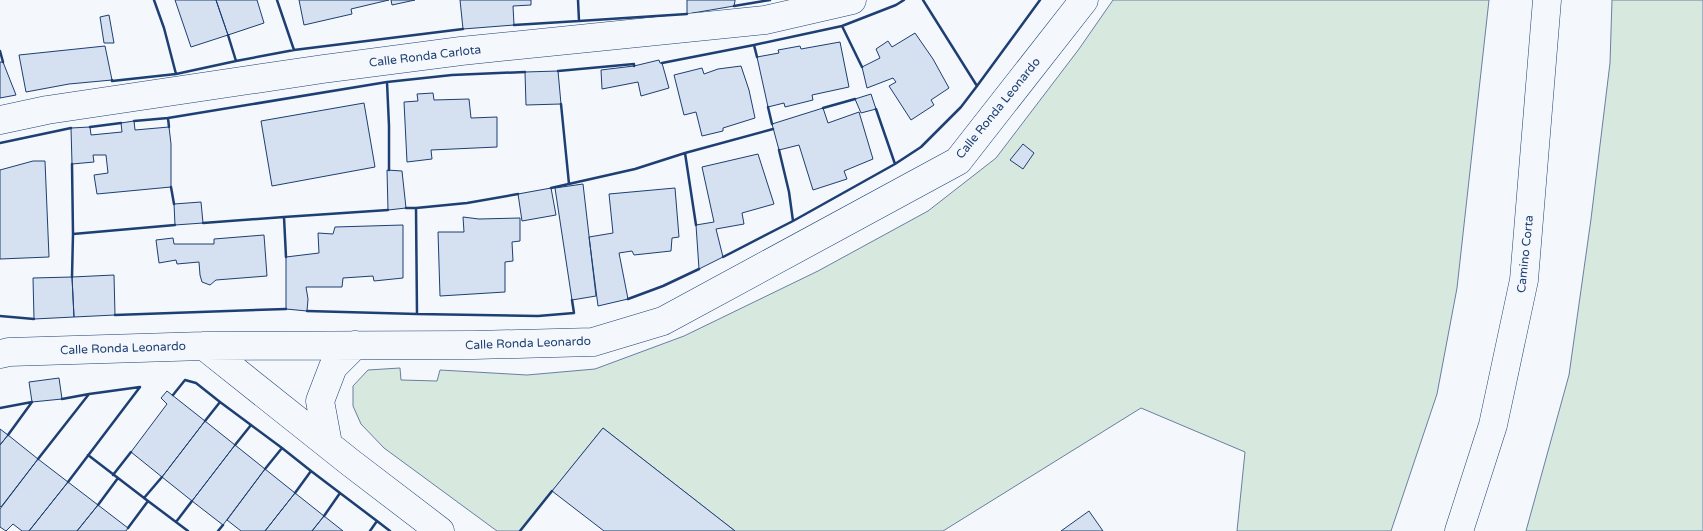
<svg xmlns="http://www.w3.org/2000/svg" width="1703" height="531" viewBox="0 0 1703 531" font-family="'Varela Round',sans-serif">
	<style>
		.green { fill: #d7e8df; stroke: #687fa3 }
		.building { fill: #d5e0f0; stroke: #1d3f73 }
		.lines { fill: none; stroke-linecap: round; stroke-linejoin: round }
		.minor-casing { stroke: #1d3f73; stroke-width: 29 }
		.tertiary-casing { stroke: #1d3f73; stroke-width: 29 }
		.minor { stroke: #f4f7fb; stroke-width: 28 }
		.tertiary { stroke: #f4f7fb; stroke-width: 28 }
		.wall { stroke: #1d3f73; stroke-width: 2.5 }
		.labels { text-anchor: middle; stroke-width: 4; stroke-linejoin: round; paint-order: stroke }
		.street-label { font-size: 12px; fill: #1d3f73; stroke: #f4f7fb }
	</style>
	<rect width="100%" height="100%" fill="#f4f7fb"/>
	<!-- green -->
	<path class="green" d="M1113 0H1489L1457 288 1437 394 1391 531H1237L1245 452 1141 408 943 531H735L603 428 520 531H497L384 448 361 424 353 406V386L368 370 400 368 401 380 437 381 440 370 527 375 595 369 684 336 818 271 928 211 996 158 1079 49Z
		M1612 0H1703V531H1526L1569 375 1591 219 1610 63Z"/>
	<!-- building -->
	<path class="building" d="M175 0H216L228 35 191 47Z
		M216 0H257L264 23 228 35Z
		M299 0H389L351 9 352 14 304 25Z
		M391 0H415L392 5Z
		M460 0H531V5L513 6 514 25 463 29Z
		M687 0H735V1L734 6 687 14Z
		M109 15 114 43H104L100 17Z
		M915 33 933 59 949 88 931 100 934 105 911 120 889 86 896 82 893 78 867 88 862 67 880 58 876 49 888 41 892 47Z
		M840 42 849 87 812 95 813 100 785 107 784 103 768 107 757 57 779 53 778 50 800 46 801 49Z
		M105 46 112 80 69 84 26 92 19 55Z
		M659 60 660 63H662L669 88 641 96 638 82 602 89 601 70 634 66Z
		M0 62H3L16 95 0 98Z
		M741 66 749 90 755 118 723 128V131L702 136 696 112 684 115 674 75 702 68 704 74 718 69Z
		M558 71 561 104 526 105 525 72Z
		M433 93 434 100 469 99 471 118 497 117V147L431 150 432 159 407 162 404 102 418 101 417 94Z
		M871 94 876 109 861 113 855 99Z
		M364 103 375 167 272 186 261 121Z
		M823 108 828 123 859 112 873 159 844 171 847 179 813 190 799 145 779 150 772 124Z
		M134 121 135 130 169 127 171 144V187L97 194 94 175 108 173 106 155H93L94 162 72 164 71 128 90 127 91 135 122 132 121 123Z
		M1023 144 1034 153 1023 169 1010 160Z
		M758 154 774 204 742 213 744 224 716 229 723 257 699 269 696 225 714 222 702 167Z
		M33 161H45L49 257 0 259V170Z
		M387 170 402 171 406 208 388 210Z
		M583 184 596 296 572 300 555 188Z
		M551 188 556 215 522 221 518 194Z
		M675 188 679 237 672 238 671 251 634 255 632 251 619 253 628 299 598 306 589 237 613 233 609 194Z
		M201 202 203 223 175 225 174 204Z
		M463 217 479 219 520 218V241L512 242 513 261 505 262V292L440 296 438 232H464Z
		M403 225V278L374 281 373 276 343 278 342 287H306L308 299 307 311 286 309V257L319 253 318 233 333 234 335 227Z
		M264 235 267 276 216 280 210 285 202 282 200 275 199 262 177 264 176 260 159 263 156 240 173 238 174 244H214V239Z
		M114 275 115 315 74 317 72 277Z
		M72 277 74 317 34 319 33 278Z
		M59 378 62 399 32 402 29 382Z
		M167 391 205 421 162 477 131 452 167 404 161 398Z
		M205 421 235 445 192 501 162 477Z
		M603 428 735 531H604L552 491Z
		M0 429 8 435 0 445Z
		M8 435 38 459 1 507 0 506V445Z
		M235 445 265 469 223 525 192 501Z
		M38 459 68 482 29 531H22L13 524 6 531 0 527V509Z
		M265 469 295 493 265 531H241L227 520Z
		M68 482 98 505 77 531H29Z
		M295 493 324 516 312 531H265Z
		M98 505 128 528 126 531H77Z
		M1089 511 1103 531H1061Z
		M324 516 343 531H312Z"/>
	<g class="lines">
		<!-- minor casing -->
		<g class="minor-casing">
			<path id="minor" d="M0 120 47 110 323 69 461 51 765 20 852 0
				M204 346 351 463 440 531
				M0 354 9 352 204 346 475 345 593 342 663 321 958 161 1084 0
				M328 444 320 401 333 367 355 345"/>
		</g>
		<!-- tertiary casing -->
		<g class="tertiary-casing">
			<path id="tertiary" d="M1459 531 1493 425 1524 280 1547 0"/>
		</g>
		<!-- minor -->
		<use href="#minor" class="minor"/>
		<!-- tertiary -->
		<use href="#tertiary" class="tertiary"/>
		<!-- wall -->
		<path class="wall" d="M154 0 164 28 176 74 236 61
			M734 6 770 0
			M579 21 687 14
			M514 25 579 21 578 0
			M842 26 896 5 904 0
			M228 35 236 61 294 50 277 0
			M294 50 463 29
			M0 51 3 62
			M757 57 754 45 842 26 862 67
			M662 63 754 45
			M558 71 634 64V66
			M112 80V81L176 74
			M387 82 452 75 525 72
			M977 86 1040 0
			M561 104 569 184
			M768 107 772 124
			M823 108 855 99
			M168 118 387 82 389 126V170
			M134 121 168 118 169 127
			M90 127 121 123
			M0 143 71 128
			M685 153 773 129
			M72 164 73 234 175 225
			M895 164 921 147 961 107 977 86 923 0
			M171 187 174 204
			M551 188 635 169 685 153 696 225
			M416 208 467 203 518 194
			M284 217 388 210
			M793 221 895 164 876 109
			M203 223 284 217 286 257
			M723 257 793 221 789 192 779 150
			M72 277 73 234
			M628 299 663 286 699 269
			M307 311 417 314 416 208H406
			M417 314 538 316 574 313 572 300
			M115 315 286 309
			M0 316 34 319
			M173 395 185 380 196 383 220 402
			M0 408 32 402 8 435
			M205 421 220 402 251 425
			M235 445 251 425 282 448 265 469
			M282 448 311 471
			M88 455 118 478
			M38 459 89 394 62 399
			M113 475 131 452
			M68 482 140 387 89 394
			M295 493 311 471 340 493
			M144 498 162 477
			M98 505 118 478 148 501
			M324 516 340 493 377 521 370 531
			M377 521 390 531
			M176 522 192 501
			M128 528 148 501 188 531
			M218 531 223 525
			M520 531 552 491"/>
	</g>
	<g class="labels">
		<!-- street labels -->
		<g class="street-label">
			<text transform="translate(425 56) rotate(-7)" y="4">Calle Ronda Carlota</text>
			<text transform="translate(998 108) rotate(-51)" y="4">Calle Ronda Leonardo</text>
			<text transform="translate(1525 254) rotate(-84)" y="4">Camino Corta</text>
			<text transform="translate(528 343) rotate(-2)" y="4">Calle Ronda Leonardo</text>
			<text transform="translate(123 348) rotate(-2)" y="4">Calle Ronda Leonardo</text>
		</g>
	</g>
</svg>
